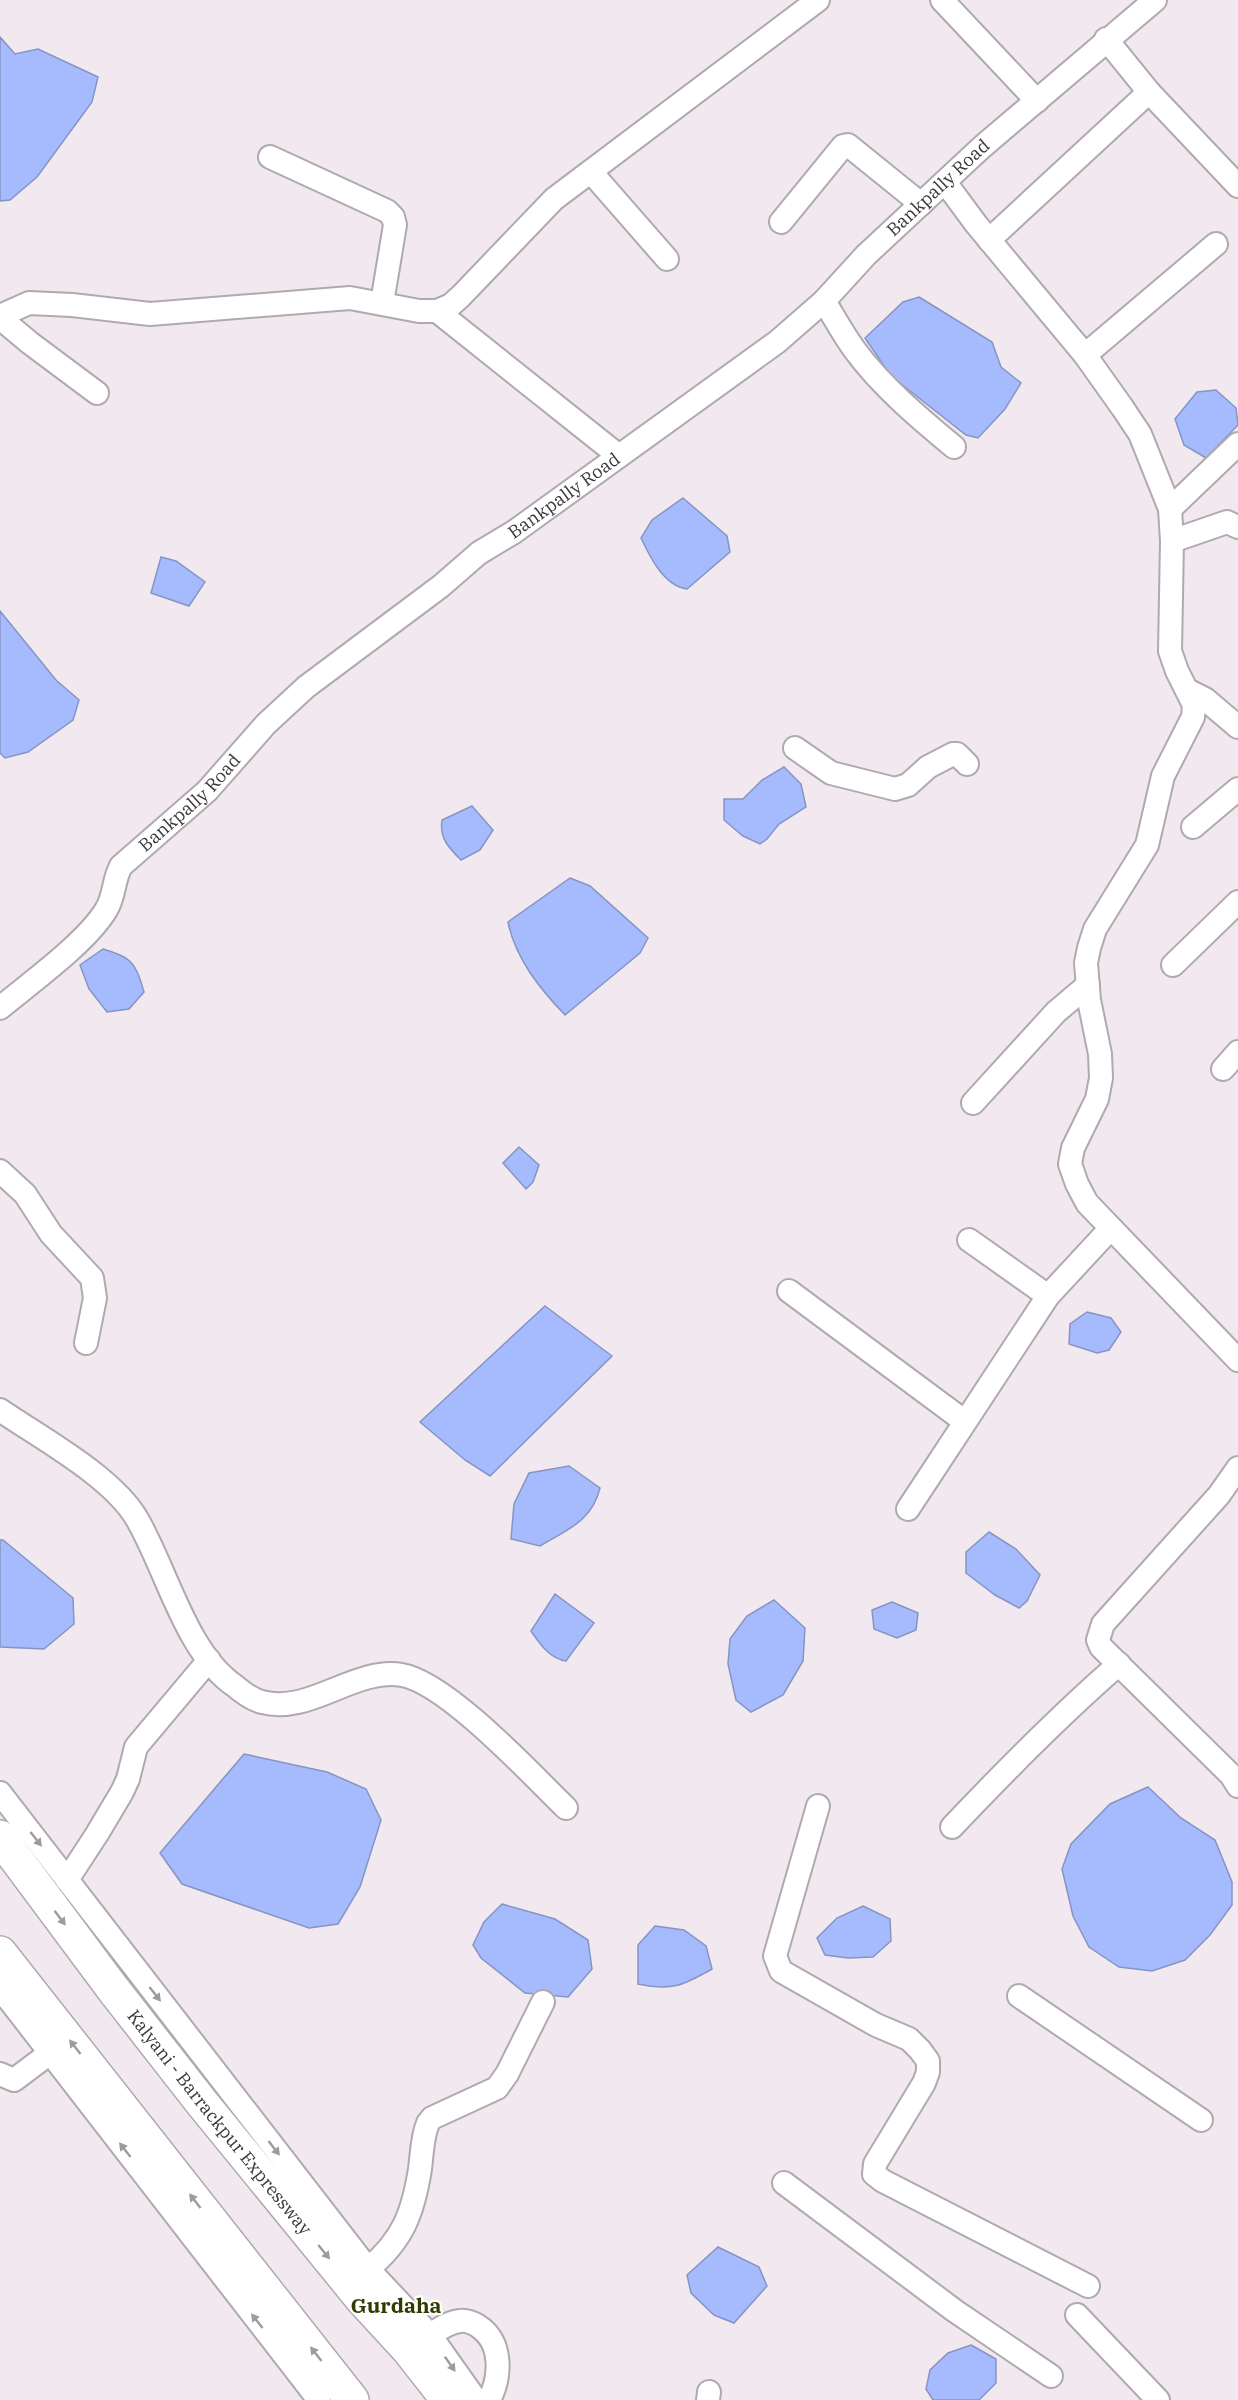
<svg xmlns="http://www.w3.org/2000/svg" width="1238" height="2400" viewBox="0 0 1238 2400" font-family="'IBM Plex Serif',serif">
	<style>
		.water { fill: #a6bbfe; stroke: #8694c3; stroke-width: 1.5 }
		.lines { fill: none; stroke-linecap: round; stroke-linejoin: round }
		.minor-casing { stroke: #b0a9af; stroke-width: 26 }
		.highway-casing { stroke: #b0a9af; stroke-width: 36 }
		.minor { stroke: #fff; stroke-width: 22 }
		.highway { stroke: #fff; stroke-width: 33 }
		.oneway { fill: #9c9c9c }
		.labels { text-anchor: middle; stroke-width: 4.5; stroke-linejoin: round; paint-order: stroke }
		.street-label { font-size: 18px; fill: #3a383a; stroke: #fff }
		.quarter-label { font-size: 21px; font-weight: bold; fill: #2f3c01; stroke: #fff }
	</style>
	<rect width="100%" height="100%" fill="#f1e9ef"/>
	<!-- water -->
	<path class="water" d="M0 37 15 54 38 49 98 77 92 102 37 177 10 200 0 201Z
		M919 297 992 342 1001 367 1021 383 1005 409 978 438 966 435 891 376 865 338 903 302Z
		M1216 390 1236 408 1238 425 1206 458 1184 445 1175 419 1197 392Z
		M683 498 727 536 730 552 687 589C664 586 650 557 641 538L652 520Z
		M161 557 176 561 205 582 189 606 151 593Z
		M0 611 56 680 79 700 73 720 28 752 5 758 0 753Z
		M784 767 801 784 806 807 779 824 767 839 760 844 743 836 724 820V799H743L762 780Z
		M472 806 493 830 480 850 461 860C449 848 439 838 442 820Z
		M570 878 590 886 648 938 640 953 565 1015C540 989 515 958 508 922Z
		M103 949C131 957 136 962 144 992L129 1009 107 1012 89 989 80 965Z
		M519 1147 539 1165 533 1182 526 1189 503 1163Z
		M545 1306 612 1356 490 1476 465 1460 420 1422Z
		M1087 1312 1111 1318 1121 1332 1109 1350 1097 1353 1069 1344 1070 1324Z
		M569 1466 600 1488C592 1521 567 1530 540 1546L511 1539 514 1504 529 1473Z
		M989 1532 1016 1549 1040 1575 1027 1601 1019 1608 995 1595 966 1573V1552Z
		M0 1540H3L73 1598 74 1624 44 1649 0 1647Z
		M555 1594 594 1623 566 1661C550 1659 540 1644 531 1631Z
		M774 1600 805 1628 803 1661 783 1695 751 1712 736 1700 728 1664 730 1639 747 1616Z
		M892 1602 918 1613 916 1630 897 1638 874 1629 872 1610Z
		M244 1754 327 1772 366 1789 381 1820 360 1887 338 1924 309 1928 182 1884 160 1853Z
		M1148 1787 1181 1818 1215 1840 1232 1882V1905L1210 1935 1185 1960 1152 1971 1119 1967 1089 1947 1073 1916 1062 1869 1071 1844 1110 1804Z
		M502 1904 555 1919 588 1940 592 1969 568 1997 525 1993 481 1958 473 1945 484 1922Z
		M863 1906 890 1919 891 1941 873 1957 848 1958 825 1955 817 1938 837 1918Z
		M655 1926 684 1930 706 1946 712 1969C682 1986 672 1991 638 1984V1945Z
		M718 2247 759 2267 767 2286 734 2323 714 2315 691 2293 687 2275Z
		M971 2345 996 2359V2383L979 2400H933L926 2389 930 2370 948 2353Z"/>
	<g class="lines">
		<!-- minor casing -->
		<g class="minor-casing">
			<g id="minor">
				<path d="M942 0 1037 101"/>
				<path d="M1106 39 1149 92 1238 186"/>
				<path d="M270 157 387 211 393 217 395 225 382 303"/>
				<path d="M591 172 667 259"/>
				<path d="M945 182 976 224 1085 355 1122 407 1140 434 1170 509 1172 541 1170 651 1177 671 1194 705 1193 717 1163 776 1147 845 1095 929 1089 948 1086 963 1089 1000 1100 1054 1101 1078 1097 1099 1073 1148 1070 1164 1077 1184 1087 1203 1238 1360"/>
				<path d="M781 222 843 146 848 145 921 204"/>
				<path d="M989 240 1149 92"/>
				<path d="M824 301C834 317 843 334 854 349 881 386 919 418 954 447"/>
				<path d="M437 311 619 456"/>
				<path d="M0 316 29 303 72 305 150 314 350 298 419 311H437L451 305 461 296 554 199 818 0"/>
				<path d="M0 318 30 343 97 393"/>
				<path d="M1085 355 1216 244"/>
				<path d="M1170 509 1238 444"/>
				<path d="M1172 541 1227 522 1238 527"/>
				<path d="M1189 691 1205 699 1238 727"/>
				<path d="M795 748 831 773 895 789 908 785 928 767 953 754H957L967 764"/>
				<path d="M1193 827 1238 789"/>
				<path d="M1173 965 1238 902"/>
				<path id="s1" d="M0 1008C30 983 87 942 106 910 115 896 113 880 121 866L207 791 266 724 306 687 441 586 479 553 514 532 777 342 824 301 866 255 982 147 1155 0"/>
				<path d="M1223 1069 1238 1052"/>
				<path d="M973 1103 1056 1012 1088 985"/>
				<path d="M0 1171 25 1194 51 1234 92 1278 95 1298 86 1343"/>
				<path d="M969 1240 1048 1296"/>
				<path d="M789 1291 964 1421"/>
				<path d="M0 1410C41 1438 113 1477 137 1519 166 1568 186 1653 235 1686 242 1692 253 1700 262 1702 310 1715 354 1667 402 1675 447 1683 531 1774 566 1808"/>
				<path d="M1238 1468 1219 1495 1103 1624 1098 1640 1101 1647 1231 1775 1238 1786"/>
				<path d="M908 1509 1048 1296 1111 1228"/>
				<path d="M0 1793 368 2269 430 2335 476 2400"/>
				<path d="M818 1806 775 1956 781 1971 876 2025 909 2039 920 2050 928 2061V2072L924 2083 875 2164 874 2174 883 2181 1088 2286"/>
				<path d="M952 1827C1006 1770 1060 1715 1119 1664"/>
				<path d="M67 1880 97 1834 122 1792 128 1779 136 1747 209 1660"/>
				<path d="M0 1988 319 2400"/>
				<path d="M1019 1996 1201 2120"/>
				<path d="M0 2074 14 2080 50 2053"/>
				<path d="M784 2183 955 2311 1051 2376"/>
				<path d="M368 2269C403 2240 413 2213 420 2169 422 2154 422 2137 428 2123L432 2118 497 2088 507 2074 543 2002"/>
				<path d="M1077 2315 1158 2400"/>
				<path d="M430 2335C439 2329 449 2322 460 2321 467 2320 473 2323 478 2326 503 2342 501 2377 489 2400"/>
				<path d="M708 2400 709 2392"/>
			</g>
		</g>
		<!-- highway casing -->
		<g class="highway-casing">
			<g id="highway">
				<path id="s2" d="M0 1837 113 1989 202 2103 362 2299 408 2349 448 2400"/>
				<path d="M0 1953 352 2400"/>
			</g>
		</g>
		<!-- minor -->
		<use href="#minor" class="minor"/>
		<!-- highway -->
		<use href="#highway" class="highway"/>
	</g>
	<!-- one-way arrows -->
	<defs><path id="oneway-solid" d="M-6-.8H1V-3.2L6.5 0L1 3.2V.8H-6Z" transform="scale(1.5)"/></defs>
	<g class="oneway">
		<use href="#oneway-solid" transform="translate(36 1839) rotate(52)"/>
		<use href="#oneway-solid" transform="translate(60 1918) rotate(53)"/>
		<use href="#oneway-solid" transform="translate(155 1994) rotate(52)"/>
		<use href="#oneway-solid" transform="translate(75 2047) rotate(-128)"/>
		<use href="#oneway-solid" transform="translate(274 2148) rotate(52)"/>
		<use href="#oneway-solid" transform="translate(125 2150) rotate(-128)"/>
		<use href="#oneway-solid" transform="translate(195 2201) rotate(-128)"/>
		<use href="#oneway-solid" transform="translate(324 2252) rotate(51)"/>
		<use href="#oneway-solid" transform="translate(257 2321) rotate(-128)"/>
		<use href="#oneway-solid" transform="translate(316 2354) rotate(-128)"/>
		<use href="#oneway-solid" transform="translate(450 2364) rotate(55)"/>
	</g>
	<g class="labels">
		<!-- street labels -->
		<g class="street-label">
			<text dy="6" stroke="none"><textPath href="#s1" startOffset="1257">Bankpally Road</textPath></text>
			<text dy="6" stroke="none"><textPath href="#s1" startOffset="771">Bankpally Road</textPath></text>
			<text dy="6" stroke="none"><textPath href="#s1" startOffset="285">Bankpally Road</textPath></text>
			<text dy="6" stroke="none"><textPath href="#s2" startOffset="360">Kalyani - Barrackpur Expressway</textPath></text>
		</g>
		<!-- quarter labels -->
		<g class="quarter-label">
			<text x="396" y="2313">Gurdaha</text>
		</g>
	</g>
</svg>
